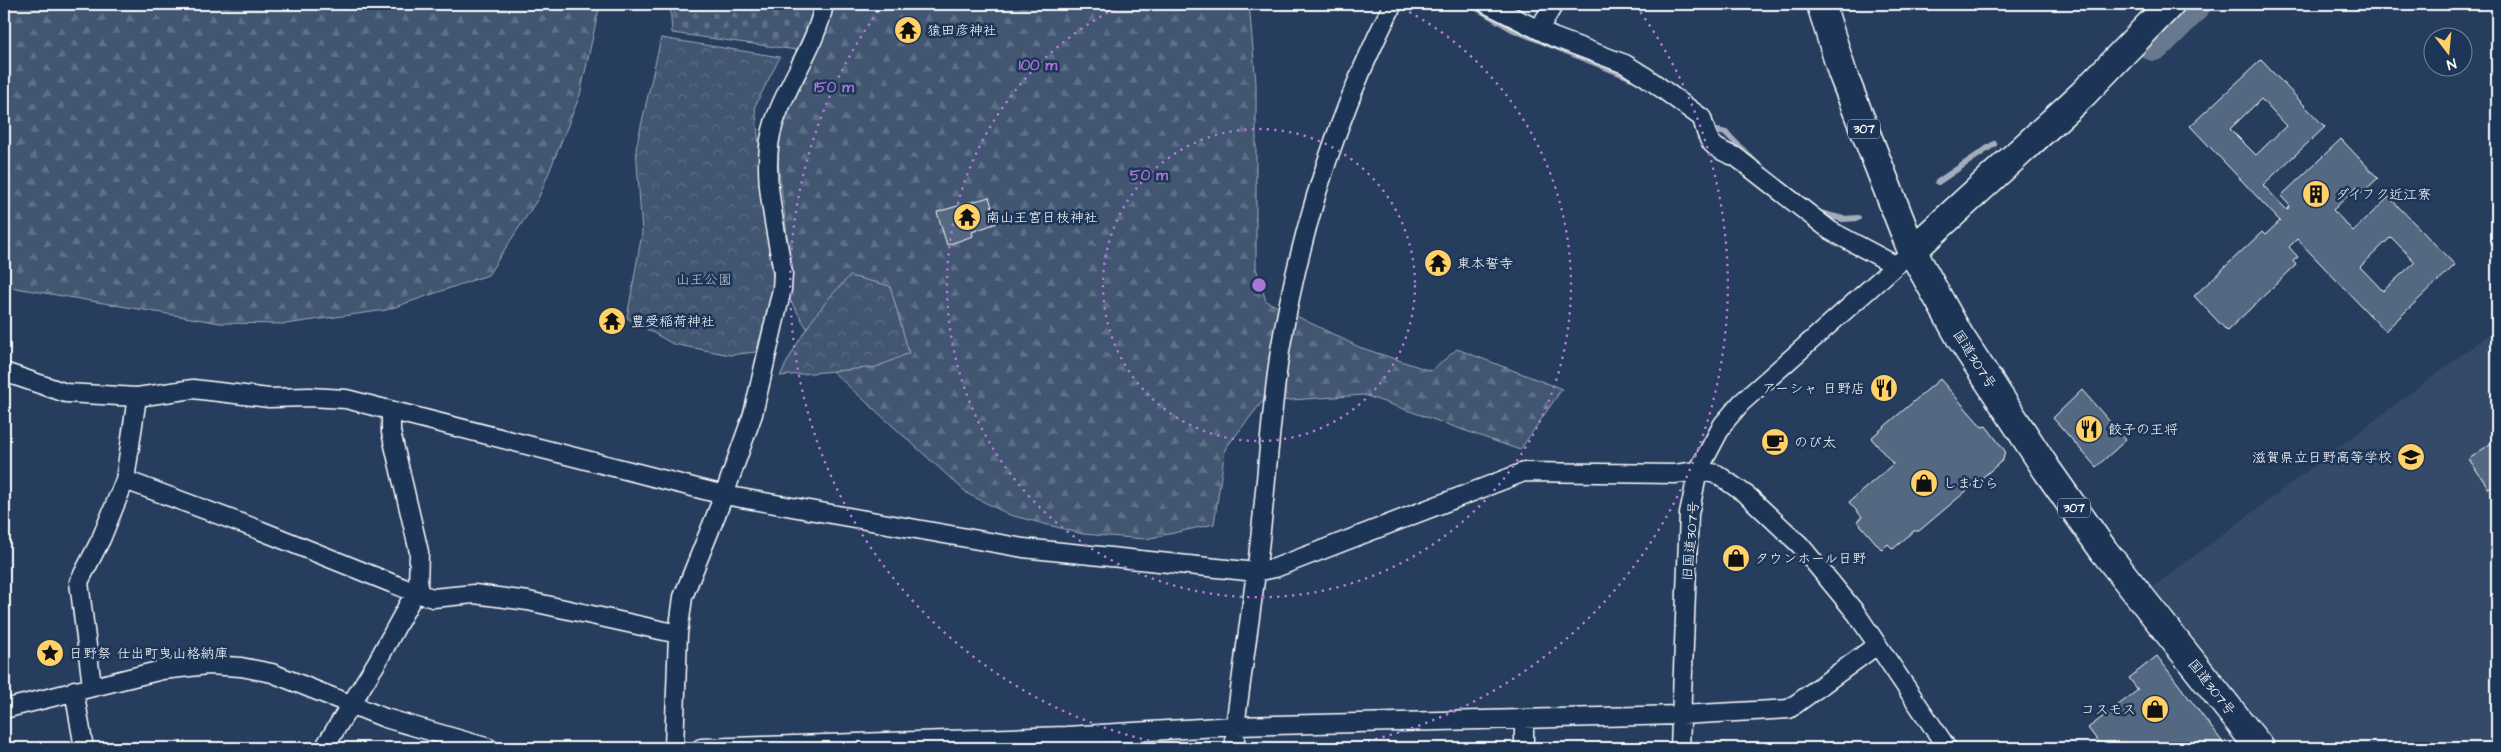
<svg xmlns="http://www.w3.org/2000/svg" width="2501" height="752" viewBox="0 0 2501 752" font-family="'Architects Daughter','Klee One',sans-serif">
	<style>
		.built { fill: #344a68 }
		.forest { fill: url(#forest-firs); stroke: #a0aab8 }
		.cemetery { fill: url(#cemetery-stones); stroke: #a0aab8 }
		.park { fill: url(#park-crowns); stroke: #a0aab8 }
		.lines { fill: none; stroke-linecap: round; stroke-linejoin: round }
		.stream { stroke: #a4aebb; stroke-width: 6 }
		.river { stroke: #67788e; stroke-width: 38 }
		.building { fill: #556781; stroke: #fff; fill-rule: evenodd }
		.minor-casing { stroke: #fff; stroke-width: 21 }
		.trunk-casing { stroke: #fff; stroke-width: 31 }
		.minor { stroke: #1d3557; stroke-width: 18 }
		.trunk { stroke: #1d3557; stroke-width: 28 }
		.ring { fill: none; stroke: #a976d5; stroke-width: 2.5; stroke-dasharray: 2.5 5 }
		.labels { text-anchor: middle; stroke-width: 5; stroke-linejoin: round; paint-order: stroke }
		.shield { fill: #1d3557; stroke: #bbc2cd; stroke-width: 1 }
		.shield-label { font-size: 12px; font-weight: bold; fill: #fff }
		.poi-label { font-size: 14px; fill: #fff; stroke: #1d3557; text-anchor: start }
		.park-label { font-size: 14px; fill: #bdc4ce; stroke: #1d3557 }
		.street-label { font-size: 14px; fill: #fff; stroke: #1d3557 }
		.centre { fill: #a976d5; stroke: #1d3557; stroke-width: 2.5 }
		.ring-label { font-size: 15px; text-anchor: middle; font-weight: bold; fill: #a976d5; stroke: #1d3557; stroke-width: 5; stroke-linejoin: round; paint-order: stroke }
	</style>
	<defs>
		<pattern id="forest-firs" width="22" height="20" patternUnits="userSpaceOnUse" patternTransform="scale(1.25)"><rect width="22" height="20" fill="#425672"/><path d="M5 1l3.5 6h-7zM16 11l3.5 6h-7z" fill="#5e6f87"/></pattern>
		<pattern id="cemetery-stones" width="16" height="16" patternUnits="userSpaceOnUse" patternTransform="scale(1.25)"><rect width="16" height="16" fill="#425672"/><path d="M2 7V4a2 2 0 0 1 4 0v3zM10 15v-3a2 2 0 0 1 4 0v3z" fill="#5e6f87"/></pattern>
		<pattern id="park-crowns" width="20" height="18" patternUnits="userSpaceOnUse" patternTransform="scale(1.25)"><rect width="20" height="18" fill="#425672"/><path d="M2 6a3 3 0 1 1 6 0M12 15a3 3 0 1 1 6 0" fill="none" stroke="#5e6f87"/></pattern>
	</defs>
	<rect width="100%" height="100%" fill="#263d5e"/>
	<filter id="ink" filterUnits="userSpaceOnUse"><feTurbulence type="fractalNoise" baseFrequency=".02" numOctaves="2"/><feDisplacementMap in="SourceGraphic" scale="10" xChannelSelector="R" yChannelSelector="G"/><feConvolveMatrix kernelMatrix="1 2 1 2 8 2 1 2 1" color-interpolation-filters="sRGB"/></filter>
	<g filter="url(#ink)">
		<!-- built -->
		<path class="built" d="M2497 328V748H2280L2153 587Z"/>
		<!-- forest -->
		<path class="forest" d="M4 4H600L580 95 539 197 488 275 386 310 285 324 220 323 4 286Z
			M833 4H1249L1256 84V268L1266 301 1359 347 1431 371 1457 349 1562 389 1520 450 1364 395 1262 402 1225 449 1214 524 1146 539 1083 534 1010 515 968 494 833 372 787 295 791 267 778 162 781 121 816 49Z"/>
		<!-- cemetery -->
		<path class="cemetery" d="M670 4H817L815 16 797 50 672 33Z"/>
		<!-- park -->
		<path class="park" d="M661 38 780 57 755 106 774 290 756 352 730 355 673 344 627 318 642 233 636 148Z
			M850 276 890 286 909 353 877 367 780 376C798 339 820 304 850 276Z"/>
		<g class="lines">
			<!-- stream -->
			<path class="stream" d="M1470 4 1512 29 1632 78
				M1708 129 1726 133 1754 161
				M1938 182 1994 144
				M1820 213 1843 219 1858 218"/>
			<!-- river -->
			<path class="river" d="M2154 42 2192 4"/>
		</g>
		<!-- building -->
		<path class="building" d="M912 25 915 31 903 36 901 29Z
			M2261 60 2325 127 2263 185 2287 210 2290 206 2281 196 2341 139 2378 178 2362 193 2357 187 2333 210 2353 231 2389 197 2455 265 2385 331 2297 239 2289 247 2298 257 2293 261 2296 265 2227 331 2194 296 2262 232 2265 235 2280 221 2190 126ZM2261 99 2286 126 2256 155 2230 129ZM2391 237 2415 262 2383 291 2360 267Z
			M989 197 997 223 972 232 973 236 947 245 937 212Z
			M606 314 619 318 616 328 606 325Z
			M1940 379 1982 427 1986 426 2005 451 2003 460 1919 531H1914L1893 549 1888 544 1882 550 1857 521 1862 517 1849 502 1893 464 1871 438Z
			M2082 390 2126 440 2096 467 2053 418Z
			M2497 439V483L2489 489 2469 459Z
			M2157 656 2227 748H2103L2088 728 2138 690 2129 678Z"/>
		<g class="lines">
			<!-- minor casing -->
			<g class="minor-casing">
				<path id="minor" d="M1487 4 1553 37 1625 64 1646 77 1702 118C1709 144 1710 147 1736 157L1831 231 1895 265
					M1539 29 1554 4
					M4 372 66 393 137 397 193 389 269 398 309 397 346 399 724 495 1023 548 1256 572 1275 568 1524 472 1674 474 1698 471 1717 474 1748 496 1800 545 1856 613 1947 748
					M125 480 257 529 416 593 433 598 474 594 528 601 678 634
					M92 686 79 582 101 539 125 480 137 397
					M74 690 84 748
					M4 709 162 670 208 665 241 667 272 673 385 718 489 748
					M324 748 377 662 418 587 419 552 391 432V411
					M674 748 678 634 683 597 724 495 753 414 782 289 783 273C776 227 759 168 774 123 787 83 817 44 824 4
					M701 748 1066 736 1235 726 1681 715 1789 709 1877 645
					M1235 748V726C1242 675 1249 624 1256 573 1266 499 1269 425 1280 351 1300 231 1338 112 1393 4
					M1524 748V719
					M1680 748 1689 514 1698 471 1723 424 1741 403 1912 251"/>
			</g>
			<!-- trunk casing -->
			<g class="trunk-casing">
				<path id="trunk" d="M1821 4 1842 72 1912 251 1960 337 2047 470 2104 551 2260 748
					M1912 251 2083 94 2170 4"/>
			</g>
			<!-- minor -->
			<use href="#minor" class="minor"/>
			<!-- trunk -->
			<use href="#trunk" class="trunk"/>
		</g>
	</g>
	<!-- distance rings -->
	<g class="ring">
		<circle cx="1259" cy="285" r="156"/>
		<path d="M1396 5A312 312 0 1 1 1122 5"/>
		<path d="M1186 748A469 469 0 0 1 882 6M1636 6A469 469 0 0 1 1332 748"/>
	</g>
	<!-- icons -->
	<defs>
		<g id="temple-disc" transform="scale(1.4375)"><circle r="9.5" fill="#ffd166" stroke="#1d3557"/><path d="M0-6L5-2H3V0L6.5 2.5H4V6H1.5V3h-3V6H-4V2.5H-6.5L-3 0V-2H-5Z" fill="#111"/></g>
		<g id="building-disc" transform="scale(1.4375)"><circle r="9.5" fill="#ffd166" stroke="#1d3557"/><path d="M-4-6H4V6H1V3H-1V6H-4ZM-2.5-4.3h1.7v1.8h-1.7ZM.8-4.3h1.7v1.8H.8ZM-2.5-1h1.7V.8h-1.7ZM.8-1h1.7V.8H.8Z" fill="#111"/></g>
		<g id="restaurant-disc" transform="scale(1.4375)"><circle r="9.5" fill="#ffd166" stroke="#1d3557"/><path d="M-5-6h1v4h1v-4h1v4h1v-4h1v5L-1.5 .5V6h-2V.5L-5-1ZM5-6V6H3V1.5H1.5Q1.5-4 5-6Z" fill="#111"/></g>
		<g id="cafe-disc" transform="scale(1.4375)"><circle r="9.5" fill="#ffd166" stroke="#1d3557"/><path d="M-5.5-4.5H6V0H3Q3 3.5 0 3.5H-2.5Q-5.5 3.5-5.5 0ZM3-3.2v2h1.7v-2ZM-6 4.5H4V6H-6Z" fill="#111"/></g>
		<g id="school-disc" transform="scale(1.4375)"><circle r="9.5" fill="#ffd166" stroke="#1d3557"/><path d="M0-5L7-2L0 1L-7-2ZM-4 1L0 2.5L4 1V4Q0 6-4 4Z" fill="#111"/></g>
		<g id="shop-disc" transform="scale(1.4375)"><circle r="9.5" fill="#ffd166" stroke="#1d3557"/><path d="M-5-2.5h2.3a2.7 3.5 0 0 1 5.4 0H5L5.5 6h-11ZM-1.5-2.5h3a1.5 2.3 0 0 0-3 0Z" fill="#111"/></g>
		<g id="sight-disc" transform="scale(1.4375)"><circle r="9.5" fill="#ffd166" stroke="#1d3557"/><path d="M0-6L1.8-2.2L6-1.7L2.9 1.2L3.7 5.4L0 3.3L-3.7 5.4L-2.9 1.2L-6-1.7L-1.8-2.2Z" fill="#111"/></g>
	</defs>
	<g fill-rule="evenodd">
		<use href="#temple-disc" x="908" y="30"/>
		<use href="#building-disc" x="2316" y="194"/>
		<use href="#temple-disc" x="967" y="217"/>
		<use href="#temple-disc" x="1438" y="263"/>
		<use href="#temple-disc" x="612" y="321"/>
		<use href="#restaurant-disc" x="1884" y="388"/>
		<use href="#restaurant-disc" x="2089" y="429"/>
		<use href="#cafe-disc" x="1775" y="442"/>
		<use href="#school-disc" x="2411" y="457"/>
		<use href="#shop-disc" x="1924" y="483"/>
		<use href="#shop-disc" x="1736" y="558"/>
		<use href="#sight-disc" x="50" y="653"/>
		<use href="#shop-disc" x="2155" y="709"/>
	</g>
	<g class="labels">
		<!-- shield labels -->
		<g class="shield">
			<rect x="1848" y="119.5" width="32" height="19" rx="4"/>
			<rect x="2058" y="498.5" width="32" height="19" rx="4"/>
		</g>
		<g class="shield-label">
			<text x="1864" y="133">307</text>
			<text x="2074" y="512">307</text>
		</g>
		<!-- poi labels -->
		<g class="poi-label">
			<text x="927" y="35">猿田彦神社</text>
			<text x="2335" y="199">ダイフク近江寮</text>
			<text x="986" y="222">南山王宮日枝神社</text>
			<text x="1457" y="268">東本誓寺</text>
			<text x="631" y="326">豊受稲荷神社</text>
			<text x="1865" y="393" text-anchor="end">アーシャ 日野店</text>
			<text x="2108" y="434">餃子の王将</text>
			<text x="1794" y="447">のび太</text>
			<text x="2392" y="462" text-anchor="end">滋賀県立日野高等学校</text>
			<text x="1943" y="488">しまむら</text>
			<text x="1755" y="563">タウンホール日野</text>
			<text x="69" y="658">日野祭 仕出町曳山格納庫</text>
			<text x="2136" y="714" text-anchor="end">コスモス</text>
		</g>
		<!-- park labels -->
		<g class="park-label">
			<text x="704" y="284">山王公園</text>
		</g>
		<!-- street labels -->
		<g class="street-label">
			<text transform="translate(1975 359) rotate(57)" y="5">国道307号</text>
			<text transform="translate(1690 541) rotate(-85)" y="5">旧国道307号</text>
			<text transform="translate(2212 687) rotate(52)" y="5">国道307号</text>
		</g>
	</g>
	<circle cx="1259" cy="285" r="8" class="centre"/>
	<g class="ring-label">
		<text x="1038" y="70">100 m</text>
		<text x="834" y="92">150 m</text>
		<text x="1149" y="180">50 m</text>
	</g>
	<!-- margin -->
	<rect width="2501" height="752" fill="none" stroke="#1d3557" stroke-width="20"/>
	<rect x="10" y="10" width="2481" height="732" fill="none" stroke="#fff" stroke-width="2" filter="url(#ink)"/>
	<!-- north arrow -->
	<g transform="translate(2448 52) rotate(164)"><circle r="24" fill="#1d3557" stroke="#77869a"/>
	<path d="M0-4L9 19L0 12L-9 19Z" fill="#ffd166"/>
	<text y="-8" font-size="14" font-weight="bold" text-anchor="middle" fill="#ffffff">N</text>
	</g>
</svg>
